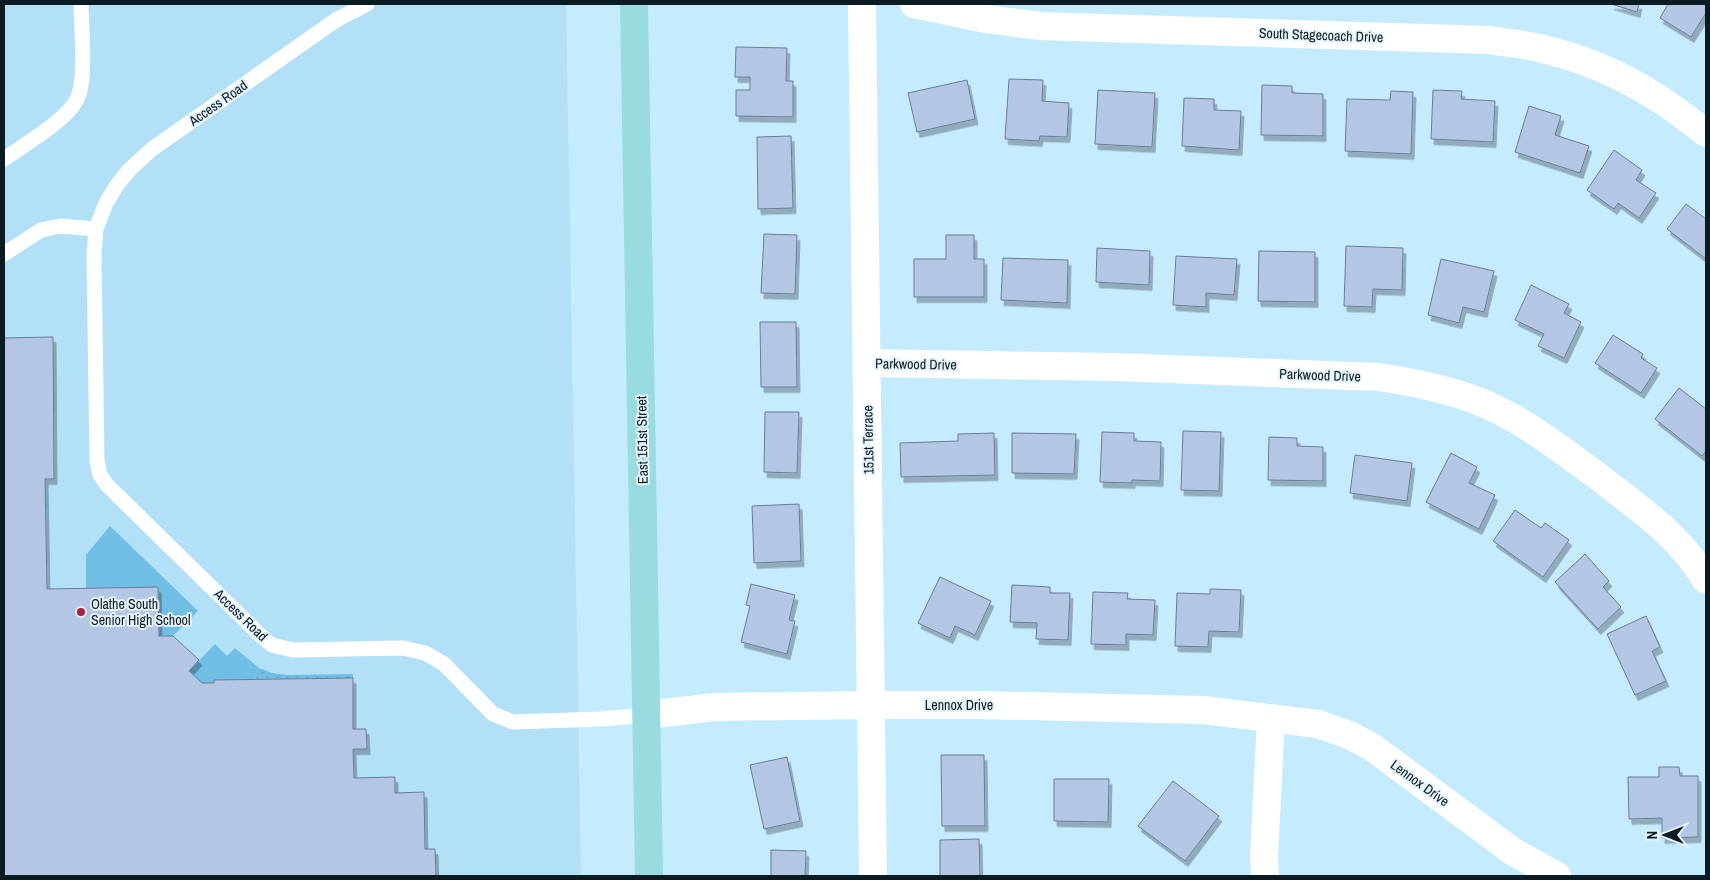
<svg xmlns="http://www.w3.org/2000/svg" width="1710" height="880" viewBox="0 0 1710 880" font-family="'Archivo Narrow',sans-serif">
	<style>
		.built { fill: #b2e0f7 }
		.grass { fill: url(#grass-dots) }
		.garden { fill: #70bee4 }
		.building { fill: #b3c6e4; stroke: #6a7b96; filter: url(#shadow) }
		.lines { fill: none; stroke-linecap: round; stroke-linejoin: round }
		.service { stroke: #fff; stroke-width: 15 }
		.minor { stroke: #fff; stroke-width: 28 }
		.primary { stroke: #98dce0; stroke-width: 28 }
		.poi-dot { fill: #b01d38; stroke: #e5f4fc; stroke-width: 2 }
		.labels { text-anchor: middle; stroke-width: 4; stroke-linejoin: round; paint-order: stroke }
		.street-label { font-size: 14px; fill: #0c1a21; stroke: #e5f4fc }
		.poi-label { font-size: 14px; fill: #0c1a21; stroke: #e5f4fc; text-anchor: start }
	</style>
	<defs>
		<pattern id="grass-dots" width="8" height="8" patternUnits="userSpaceOnUse" patternTransform="scale(1.25)"><rect width="8" height="8" fill="#70bee4"/><path d="M2 2h.1M6 6h.1" fill="none" stroke="#60a3c3" stroke-width="1.8" stroke-linecap="round"/></pattern>
		<filter id="shadow"><feDropShadow dx="3" dy="5.5" stdDeviation="0" flood-color="#0004"/></filter>
	</defs>
	<rect width="100%" height="100%" fill="#c5ebfe"/>
	<!-- built -->
	<path class="built" d="M4 4H566L581 876H4Z"/>
	<!-- grass -->
	<path class="grass" d="M259 668 272 673 287 675 353 674V678L255 679Z"/>
	<!-- garden -->
	<path class="garden" d="M110 526 198 611 173 636H159L158 588H86V555Z
		M215 644 227 656 235 648 259 668 255 679 215 680 214 683H202L189 671Z"/>
	<!-- building -->
	<path class="building" d="M1611 4H1639L1637 12Z
		M1668 4H1706V13L1691 37 1660 18Z
		M736 47 787 48 786 81H793V117L736 116V90H750V77H735Z
		M1009 79 1043 80 1042 101 1069 103 1067 137 1040 136 1039 141 1005 139Z
		M967 80 975 119 917 132 908 93Z
		M1262 85 1292 86V93L1323 94V136L1261 135Z
		M1098 90 1155 93 1152 147 1095 144Z
		M1433 90 1462 91 1461 99 1495 101 1493 142 1431 139Z
		M1391 91 1413 92 1411 154 1345 151 1347 99 1390 100Z
		M1184 98 1214 99V110L1241 111 1239 150 1182 146Z
		M1529 106 1561 116 1555 135 1589 146 1580 173 1515 152Z
		M791 136 793 208 758 209 757 137Z
		M1614 150 1642 170 1636 180 1656 193 1639 218 1618 203 1614 209 1587 190Z
		M1686 204 1706 219V259L1667 229Z
		M764 234 797 235 795 294 761 293Z
		M946 235H974V259H984V297H914V259H946Z
		M1346 246 1403 248 1402 290 1373 289 1372 307 1344 306Z
		M1097 248 1150 251 1149 285 1096 282Z
		M1259 251 1315 252V302L1258 301Z
		M1176 256 1237 259 1234 295 1206 293V307L1173 305Z
		M1003 258 1068 260 1067 303 1001 300Z
		M1441 259 1494 271 1484 312 1463 307 1459 323 1428 315Z
		M1531 285 1569 304 1564 313 1581 322 1564 358 1538 346 1544 334 1515 320Z
		M760 322H796L797 387H761Z
		M1613 335 1643 354 1641 358 1657 368 1641 393 1595 363Z
		M53 337 54 479H45L47 589 158 587 159 636H173L199 660 189 671 202 683H214V680L353 678V729H366L367 749H353L354 778 395 777V793L424 792 425 849H435L436 876H4V338Z
		M1679 388 1706 409V451L1702 456 1655 419Z
		M765 412H799L797 473 764 472Z
		M1183 431 1221 432 1219 491 1181 490Z
		M1102 432 1134 433V441L1161 442 1160 481 1132 480V483L1100 482Z
		M994 433 995 475 901 477 900 443 958 441V434Z
		M1012 433 1076 434 1074 474 1012 473Z
		M1269 437 1297 438V446L1323 447V481L1268 480Z
		M1451 453 1477 467 1469 483 1495 495 1479 529 1426 502Z
		M1355 455 1412 463 1407 501 1350 493Z
		M799 504 801 561 754 563 752 506Z
		M1515 510 1541 528 1545 523 1569 540 1543 577 1493 541Z
		M1585 554 1609 581 1603 587 1621 607 1598 629 1555 582Z
		M940 577 991 601 975 635 955 626 950 638 918 623Z
		M751 584 795 595 789 620 795 621 787 654 741 642 750 606 746 605Z
		M1012 585 1050 587V593H1070L1068 640 1036 639 1037 623 1010 622Z
		M1210 589 1241 590 1239 632 1209 631 1208 647 1175 646 1177 593 1210 594Z
		M1093 592 1128 593 1127 599 1155 600 1153 635 1126 634V645L1091 644Z
		M1646 616 1660 647 1652 651 1666 681 1635 695 1607 634Z
		M941 755H984L985 826H942Z
		M787 757 800 821 764 829 750 765Z
		M1659 767H1679L1680 776H1698V837L1662 838V818L1629 819 1628 777H1659Z
		M1054 779H1109L1108 822 1054 821Z
		M1173 781 1219 816 1185 861 1138 826Z
		M979 839 980 876H940V840Z
		M771 850 806 851 805 876H771Z"/>
	<g class="lines">
		<!-- service -->
		<path class="service" d="M367 4 336 20 152 149 130 169 117 185 106 203 96 229 94 254 97 461 100 475 107 485 261 636 272 645 293 650 403 648 425 653 444 664 493 714 513 722 601 719 647 715
			M4 159C24 145 67 120 77 99 87 79 81 27 81 4
			M4 254 41 230 60 226 96 229"/>
		<!-- minor -->
		<path class="minor" d="M862 4 873 876
			M914 4 986 19 1040 26 1490 40C1506 43 1523 44 1539 48 1579 57 1618 73 1653 95 1671 106 1689 120 1706 133
			M867 363 1115 367 1379 377C1412 382 1447 389 1478 401 1523 419 1562 450 1600 478 1640 509 1680 536 1706 580
			M647 715 714 707 871 705H977L1203 710 1318 724 1349 735 1372 747 1512 851 1557 876
			M1265 876 1264 857 1271 718"/>
		<!-- primary -->
		<path class="primary" d="M634 4 649 876"/>
	</g>
	<!-- markers -->
	<circle class="poi-dot" cx="81" cy="612" r="5"/>
	<g class="labels">
		<!-- street labels -->
		<g class="street-label">
			<text transform="translate(1321 35) rotate(2)" y="5">South Stagecoach Drive</text>
			<text transform="translate(218 103) rotate(-35)" y="5">Access Road</text>
			<text transform="translate(916 364) rotate(1)" y="5">Parkwood Drive</text>
			<text transform="translate(1320 375) rotate(2)" y="5">Parkwood Drive</text>
			<text transform="translate(642 440) rotate(-91)" y="5">East 151st Street</text>
			<text transform="translate(868 440) rotate(-91)" y="5">151st Terrace</text>
			<text transform="translate(241 615) rotate(44)" y="5">Access Road</text>
			<text x="959" y="710">Lennox Drive</text>
			<text transform="translate(1420 783) rotate(36)" y="5">Lennox Drive</text>
		</g>
		<!-- poi labels -->
		<g class="poi-label">
			<text x="91" y="609">Olathe South<tspan x="91" dy="16">Senior High School</tspan></text>
		</g>
	</g>
	<!-- border -->
	<rect width="1710" height="880" fill="none" stroke="#0c1a21" stroke-width="10"/>
	<!-- north arrow -->
	<g transform="translate(1665 835) rotate(270)" stroke="#e5f4fc" stroke-width="4" paint-order="stroke">
	<path d="M0-4L9 19L0 12L-9 19Z" fill="#0c1a21"/>
	<text y="-8" font-size="14" font-weight="bold" text-anchor="middle" fill="#0c1a21">N</text>
	</g>
</svg>
